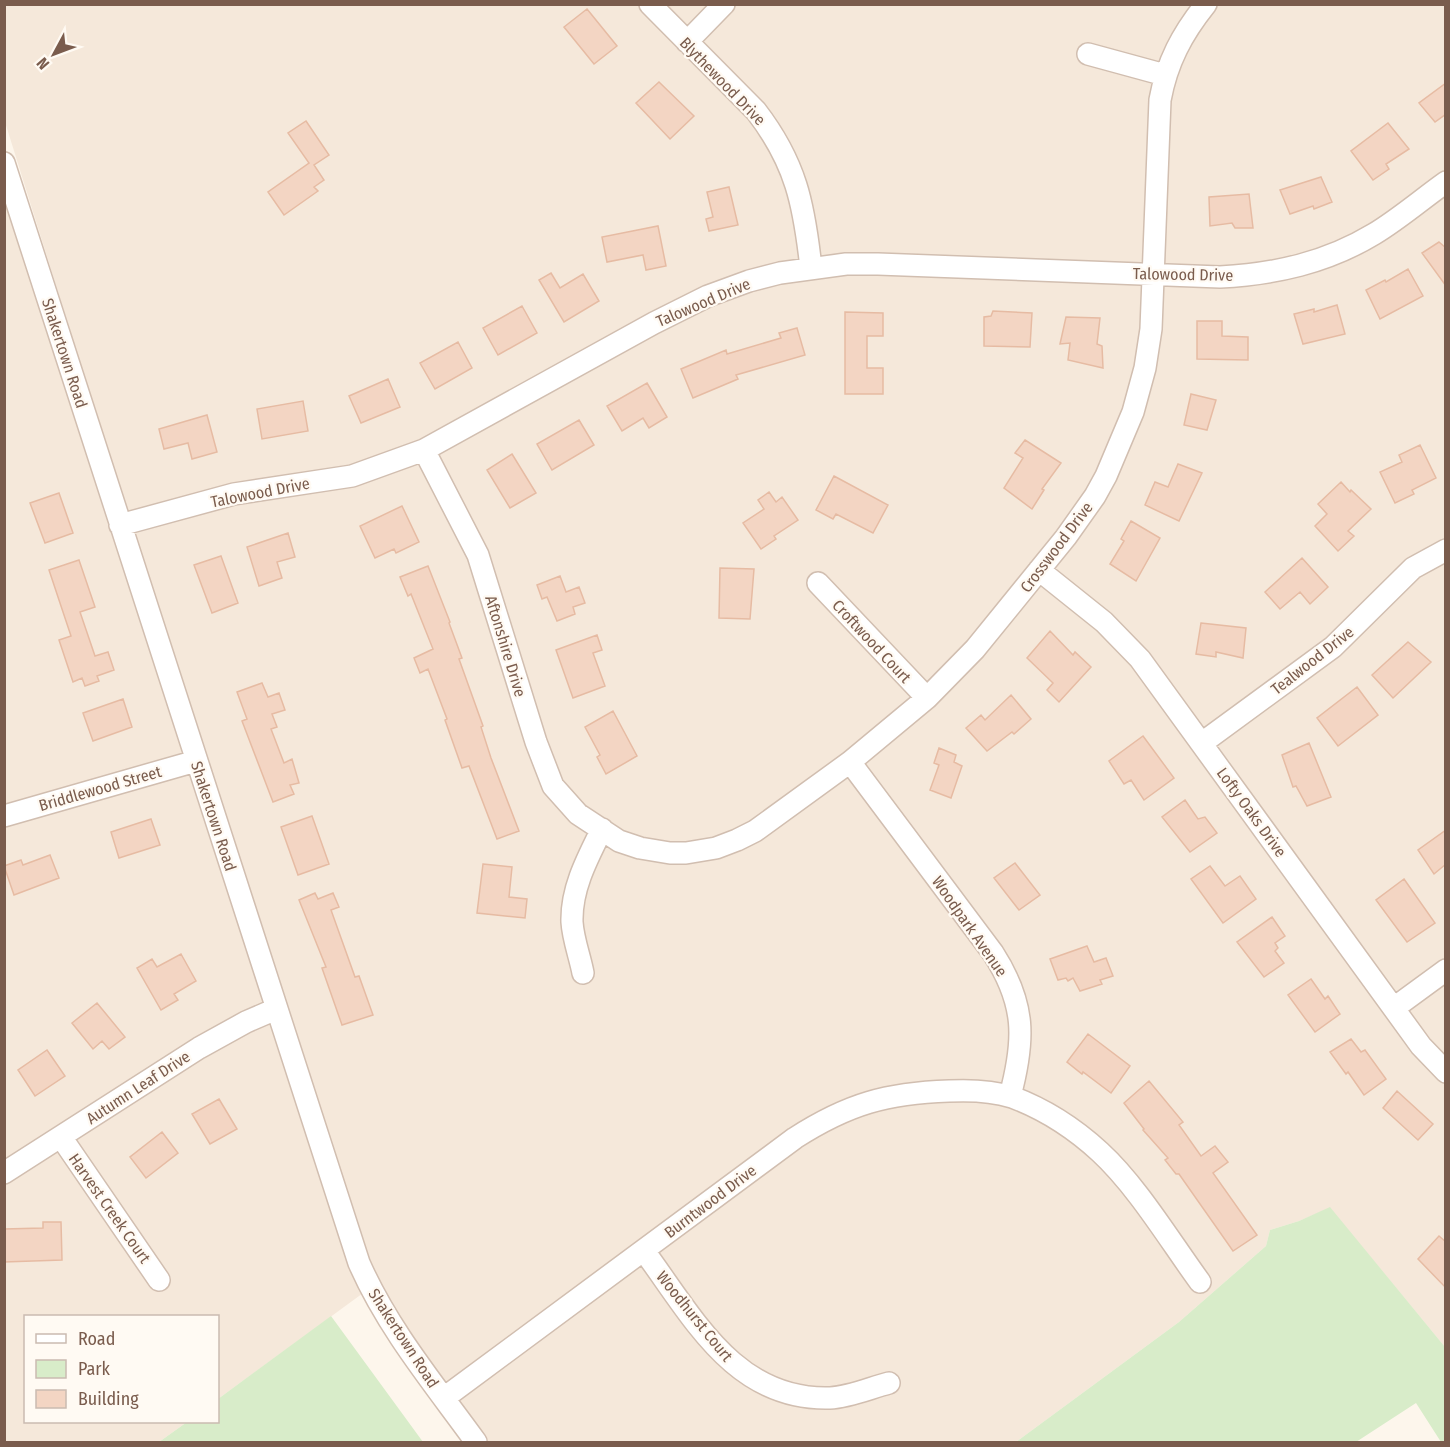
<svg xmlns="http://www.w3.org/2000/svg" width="1450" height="1447" viewBox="0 0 1450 1447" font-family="'Fira Sans Condensed',sans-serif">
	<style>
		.residential { fill: #f5e8da }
		.green { fill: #d8ecc9 }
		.building { fill: #f3d5c3; stroke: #e6bba3; stroke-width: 1.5 }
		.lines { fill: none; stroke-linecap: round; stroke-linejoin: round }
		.minor-casing { stroke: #d1beb0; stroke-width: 24 }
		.minor { stroke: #fff; stroke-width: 21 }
		.labels { text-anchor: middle; stroke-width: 4.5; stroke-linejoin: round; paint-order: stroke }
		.street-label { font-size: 16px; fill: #7a5c4d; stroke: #fffaf3 }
	</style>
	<rect width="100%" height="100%" fill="#fdf6ec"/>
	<!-- residential -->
	<path class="residential" d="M5 5H1445V1347L1330 1208 1299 1221 1270 1230 1266 1246 1179 1322 1016 1442H479L370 1288 218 1399V1316H26V1422H187L159 1442H5L4 163 346 1214 5 122Z"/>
	<!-- green -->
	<path class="green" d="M1330 1207 1445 1347V1442H1441L1416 1403 1356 1442H1016L1179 1322 1266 1246 1270 1230 1299 1221Z
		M331 1316 423 1442H159L187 1422H218V1399Z"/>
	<!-- building -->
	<path class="building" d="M587 9 617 46 594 64 564 27Z
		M659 82 694 116 670 139 636 103Z
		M1446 83V114L1435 122 1419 103Z
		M306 121 329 155 314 165 324 180 314 187 318 191 284 215 268 192 309 163 288 133Z
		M1388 123 1409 149 1386 164 1389 169 1373 180 1351 151Z
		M1321 177 1332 202 1314 209 1313 206 1290 214 1280 190Z
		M729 187 738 225 709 231 706 219 713 217 707 192Z
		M1249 194 1253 228H1235L1232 223 1210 226 1209 197Z
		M658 226 666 266 646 270 643 255 607 262 602 237Z
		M1439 242 1446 248V286L1422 253Z
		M1408 269 1423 296 1380 319 1366 290 1385 280 1386 282Z
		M551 273 560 288 583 274 599 301 564 322 539 280Z
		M1337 305 1345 334 1303 344 1294 314 1314 309V312Z
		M522 306 537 333 498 355 483 328Z
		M993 311 1032 313 1030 347 984 346V317L991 316Z
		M845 312 883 313V336H867V368H883V394H845Z
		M1066 317 1100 318 1097 344 1102 346 1103 368 1068 360 1070 343 1060 344Z
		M1197 321H1222V336L1248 337V360L1197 359Z
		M797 328 805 355 736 375 738 379 693 398 681 369 726 350 727 354 781 338 779 333Z
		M458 342 472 368 435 389 420 363Z
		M388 379 400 407 361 423 349 396Z
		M647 383 667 417 649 428 643 418 622 431 607 406Z
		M1191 394 1216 400 1207 430 1184 425Z
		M303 401 308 431 262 439 257 409Z
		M207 415 217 452 192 459 188 443 164 449 159 429Z
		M579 420 594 445 552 470 537 444Z
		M1025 440 1061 463 1042 489 1044 490 1032 509 1004 488 1023 458 1015 453Z
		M1420 445 1436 478 1412 490 1414 494 1395 503 1380 472 1402 462 1399 455Z
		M512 454 536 493 510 508 487 470Z
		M1178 464 1202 473 1179 521 1145 505 1155 482 1168 487Z
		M834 476 888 505 873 533 836 514 833 519 816 510Z
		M1341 482 1350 492 1351 490 1371 509 1348 531 1354 536 1338 551 1315 526 1327 514 1318 504Z
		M769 492 776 502 782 497 798 520 774 536 776 539 761 549 743 523 764 509 758 500Z
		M59 493 73 533 45 543 30 503Z
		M402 506 419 542 396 553 394 549 375 558 360 526Z
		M1131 521 1160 538 1136 581 1110 564 1124 541 1121 539Z
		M288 533 295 557 277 562 282 578 259 586 247 547Z
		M221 556 238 603 212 613 194 565Z
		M1302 558 1328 587 1310 604 1300 592 1280 609 1265 592Z
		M79 560 95 607 80 612 95 656 108 652 114 670 97 676 99 681 85 686 82 678 73 682 59 640 71 636 49 570Z
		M428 566 450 622 449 623 462 658 459 659 483 726 481 727 491 758 519 831 497 839 469 766 462 768 445 720 447 719 428 669 420 673 414 658 433 649 411 594 408 596 400 577Z
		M720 568 754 569 750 619 719 618Z
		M560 576 566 592 579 587 585 603 573 607 575 614 557 621 547 597 542 599 537 585Z
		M1201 623 1246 628 1243 658 1216 652V657L1196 654Z
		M1050 631 1073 655 1075 652 1091 667 1059 702 1047 690 1053 683 1027 658Z
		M597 635 602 650 593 653 605 686 573 698 556 650Z
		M1408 642 1431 662 1393 698 1372 675Z
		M262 683 268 697 279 693 285 710 272 714 277 727 271 729 284 763 292 759 299 783 290 785 294 794 273 802 242 721 247 719 237 692Z
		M1357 687 1378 715 1338 746 1317 718Z
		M1011 695 1031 719 1014 734 1012 732 987 751 966 728 981 715 985 720Z
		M123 699 132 727 93 741 83 713Z
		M613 711 637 756 606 774 597 757 600 755 585 727Z
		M1143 736 1174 778 1144 800 1131 780 1124 784 1109 761Z
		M1309 743 1331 797 1307 806 1296 786 1293 787 1282 755Z
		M939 748 956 755 954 762 962 766 951 798 930 790 939 765 934 763Z
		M1185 800 1198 819 1205 817 1217 833 1190 852 1162 817Z
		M312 816 329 864 298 875 281 827Z
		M151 819 160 845 119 858 111 832Z
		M1446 830V864L1434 874 1418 850Z
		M50 855 59 878 14 895 4 866 21 860 23 865Z
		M1015 863 1040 895 1019 910 994 878Z
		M483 864 512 867 509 897 527 899 525 918 477 913Z
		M1210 866 1225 886 1240 876 1256 899 1223 923 1191 879Z
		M1404 879 1435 923 1407 942 1376 900Z
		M315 893 318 899 333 893 339 907 331 910 355 977 359 976 373 1015 342 1025 322 968 326 967 299 900Z
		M1272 917 1285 936 1275 943 1278 948 1275 951 1284 963 1264 977 1237 942Z
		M1087 946 1094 962 1106 958 1113 976 1100 980 1102 984 1080 991 1073 978 1068 981 1066 978 1058 980 1050 959Z
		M181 954 196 981 174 994 178 1000 161 1010 137 968 152 959 157 967Z
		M1311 979 1325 999 1328 996 1340 1014 1315 1032 1288 995Z
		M97 1003 125 1037 109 1049 102 1041 93 1049 72 1023Z
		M1088 1034 1130 1066 1111 1093 1083 1072 1082 1074 1067 1062Z
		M1351 1039 1361 1052 1365 1050 1386 1079 1364 1095 1348 1072 1346 1074 1330 1052Z
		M47 1050 65 1076 35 1096 18 1070Z
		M1149 1081 1183 1122 1179 1125 1201 1156 1215 1146 1228 1162 1213 1173 1257 1235 1233 1251 1179 1174H1176L1165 1160 1168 1158 1143 1130 1144 1129 1124 1103Z
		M1397 1091 1433 1124 1418 1140 1383 1108Z
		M219 1099 237 1129 210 1144 192 1114Z
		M162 1132 178 1153 146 1178 130 1157Z
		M43 1222H61L62 1260 4 1262V1229L43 1228Z
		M1439 1236 1446 1242V1288L1418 1259Z"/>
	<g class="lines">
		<!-- minor casing -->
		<g class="minor-casing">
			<path id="minor" d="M650 4 756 111C796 163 804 204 811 268
				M687 42 724 4
				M1088 54 1165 75
				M4 163 359 1263C388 1329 434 1384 476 1442
				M424 450 478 555 536 742 553 786 578 814 619 841 640 848 670 853H686L716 848 737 840 755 831 850 762 927 698 975 649 1066 537 1095 496 1106 476 1133 412 1145 368 1151 329 1160 100C1167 62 1182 34 1206 4
				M120 525 234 494 352 476 424 450 654 323 708 296 749 281 780 273 846 264H878L1220 277C1275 274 1326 263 1374 234 1399 219 1422 199 1446 182
				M1039 570 1104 622 1140 659 1421 1046 1446 1072
				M818 583 927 698
				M1202 743 1333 647 1413 568 1446 550
				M850 762 993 953C1026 1004 1025 1040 1010 1096
				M4 816 196 761
				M583 973C580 957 573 939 572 922 571 889 587 859 602 829
				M1394 1008 1446 970
				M61 1137 159 1280
				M4 1173 199 1048 246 1022 276 1009
				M644 1251C693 1317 735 1401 830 1398 850 1397 870 1388 889 1383
				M444 1398 795 1138C848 1104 887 1093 949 1091 969 1090 993 1091 1012 1097 1044 1109 1075 1129 1100 1152 1137 1186 1170 1241 1200 1282"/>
		</g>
		<!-- minor -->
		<use href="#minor" class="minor"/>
	</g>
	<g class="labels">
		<!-- street labels -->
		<g class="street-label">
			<text transform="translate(723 81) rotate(46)" y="6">Blythewood Drive</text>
			<text transform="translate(1183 274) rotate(1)" y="6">Talowood Drive</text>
			<text transform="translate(703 302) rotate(-23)" y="6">Talowood Drive</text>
			<text transform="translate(65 353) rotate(72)" y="6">Shakertown Road</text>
			<text transform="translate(260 492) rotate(-11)" y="6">Talowood Drive</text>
			<text transform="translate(1056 547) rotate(-53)" y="6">Crosswood Drive</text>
			<text transform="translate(872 641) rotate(47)" y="6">Croftwood Court</text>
			<text transform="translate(506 646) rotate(73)" y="6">Aftonshire Drive</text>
			<text transform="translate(1312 660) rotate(-38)" y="6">Tealwood Drive</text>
			<text transform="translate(100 788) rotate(-16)" y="6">Briddlewood Street</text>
			<text transform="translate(1252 812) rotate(54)" y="6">Lofty Oaks Drive</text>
			<text transform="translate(214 816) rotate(72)" y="6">Shakertown Road</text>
			<text transform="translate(970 926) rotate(55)" y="6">Woodpark Avenue</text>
			<text transform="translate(138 1087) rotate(-33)" y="6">Autumn Leaf Drive</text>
			<text transform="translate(710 1201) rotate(-37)" y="6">Burntwood Drive</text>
			<text transform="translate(110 1208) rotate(55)" y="6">Harvest Creek Court</text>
			<text transform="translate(695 1316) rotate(51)" y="6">Woodhurst Court</text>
			<text transform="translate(404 1338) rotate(57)" y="6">Shakertown Road</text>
		</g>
	</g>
	<!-- border -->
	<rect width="1450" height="1447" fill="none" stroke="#7a5c4d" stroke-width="12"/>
	<!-- legend -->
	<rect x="24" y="1315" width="195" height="108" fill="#fffaf3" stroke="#cabbb1" stroke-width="1.5"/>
	<rect x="36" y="1334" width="30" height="9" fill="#ffffff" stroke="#cabbb1" stroke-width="1.5"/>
	<text x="78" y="1345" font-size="18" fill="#7a5c4d">Road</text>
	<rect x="36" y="1360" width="30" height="18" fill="#d8ecc9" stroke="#cabbb1" stroke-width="1.5"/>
	<text x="78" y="1375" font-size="18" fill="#7a5c4d">Park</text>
	<rect x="36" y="1390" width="30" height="18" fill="#f3d5c3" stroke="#cabbb1" stroke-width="1.5"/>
	<text x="78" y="1405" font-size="18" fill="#7a5c4d">Building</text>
	<!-- north arrow -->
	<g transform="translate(54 54) rotate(229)" stroke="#fffaf3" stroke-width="4.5" paint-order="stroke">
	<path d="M0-4.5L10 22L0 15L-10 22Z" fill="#7a5c4d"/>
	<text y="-9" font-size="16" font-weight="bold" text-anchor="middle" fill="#7a5c4d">N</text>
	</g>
</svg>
